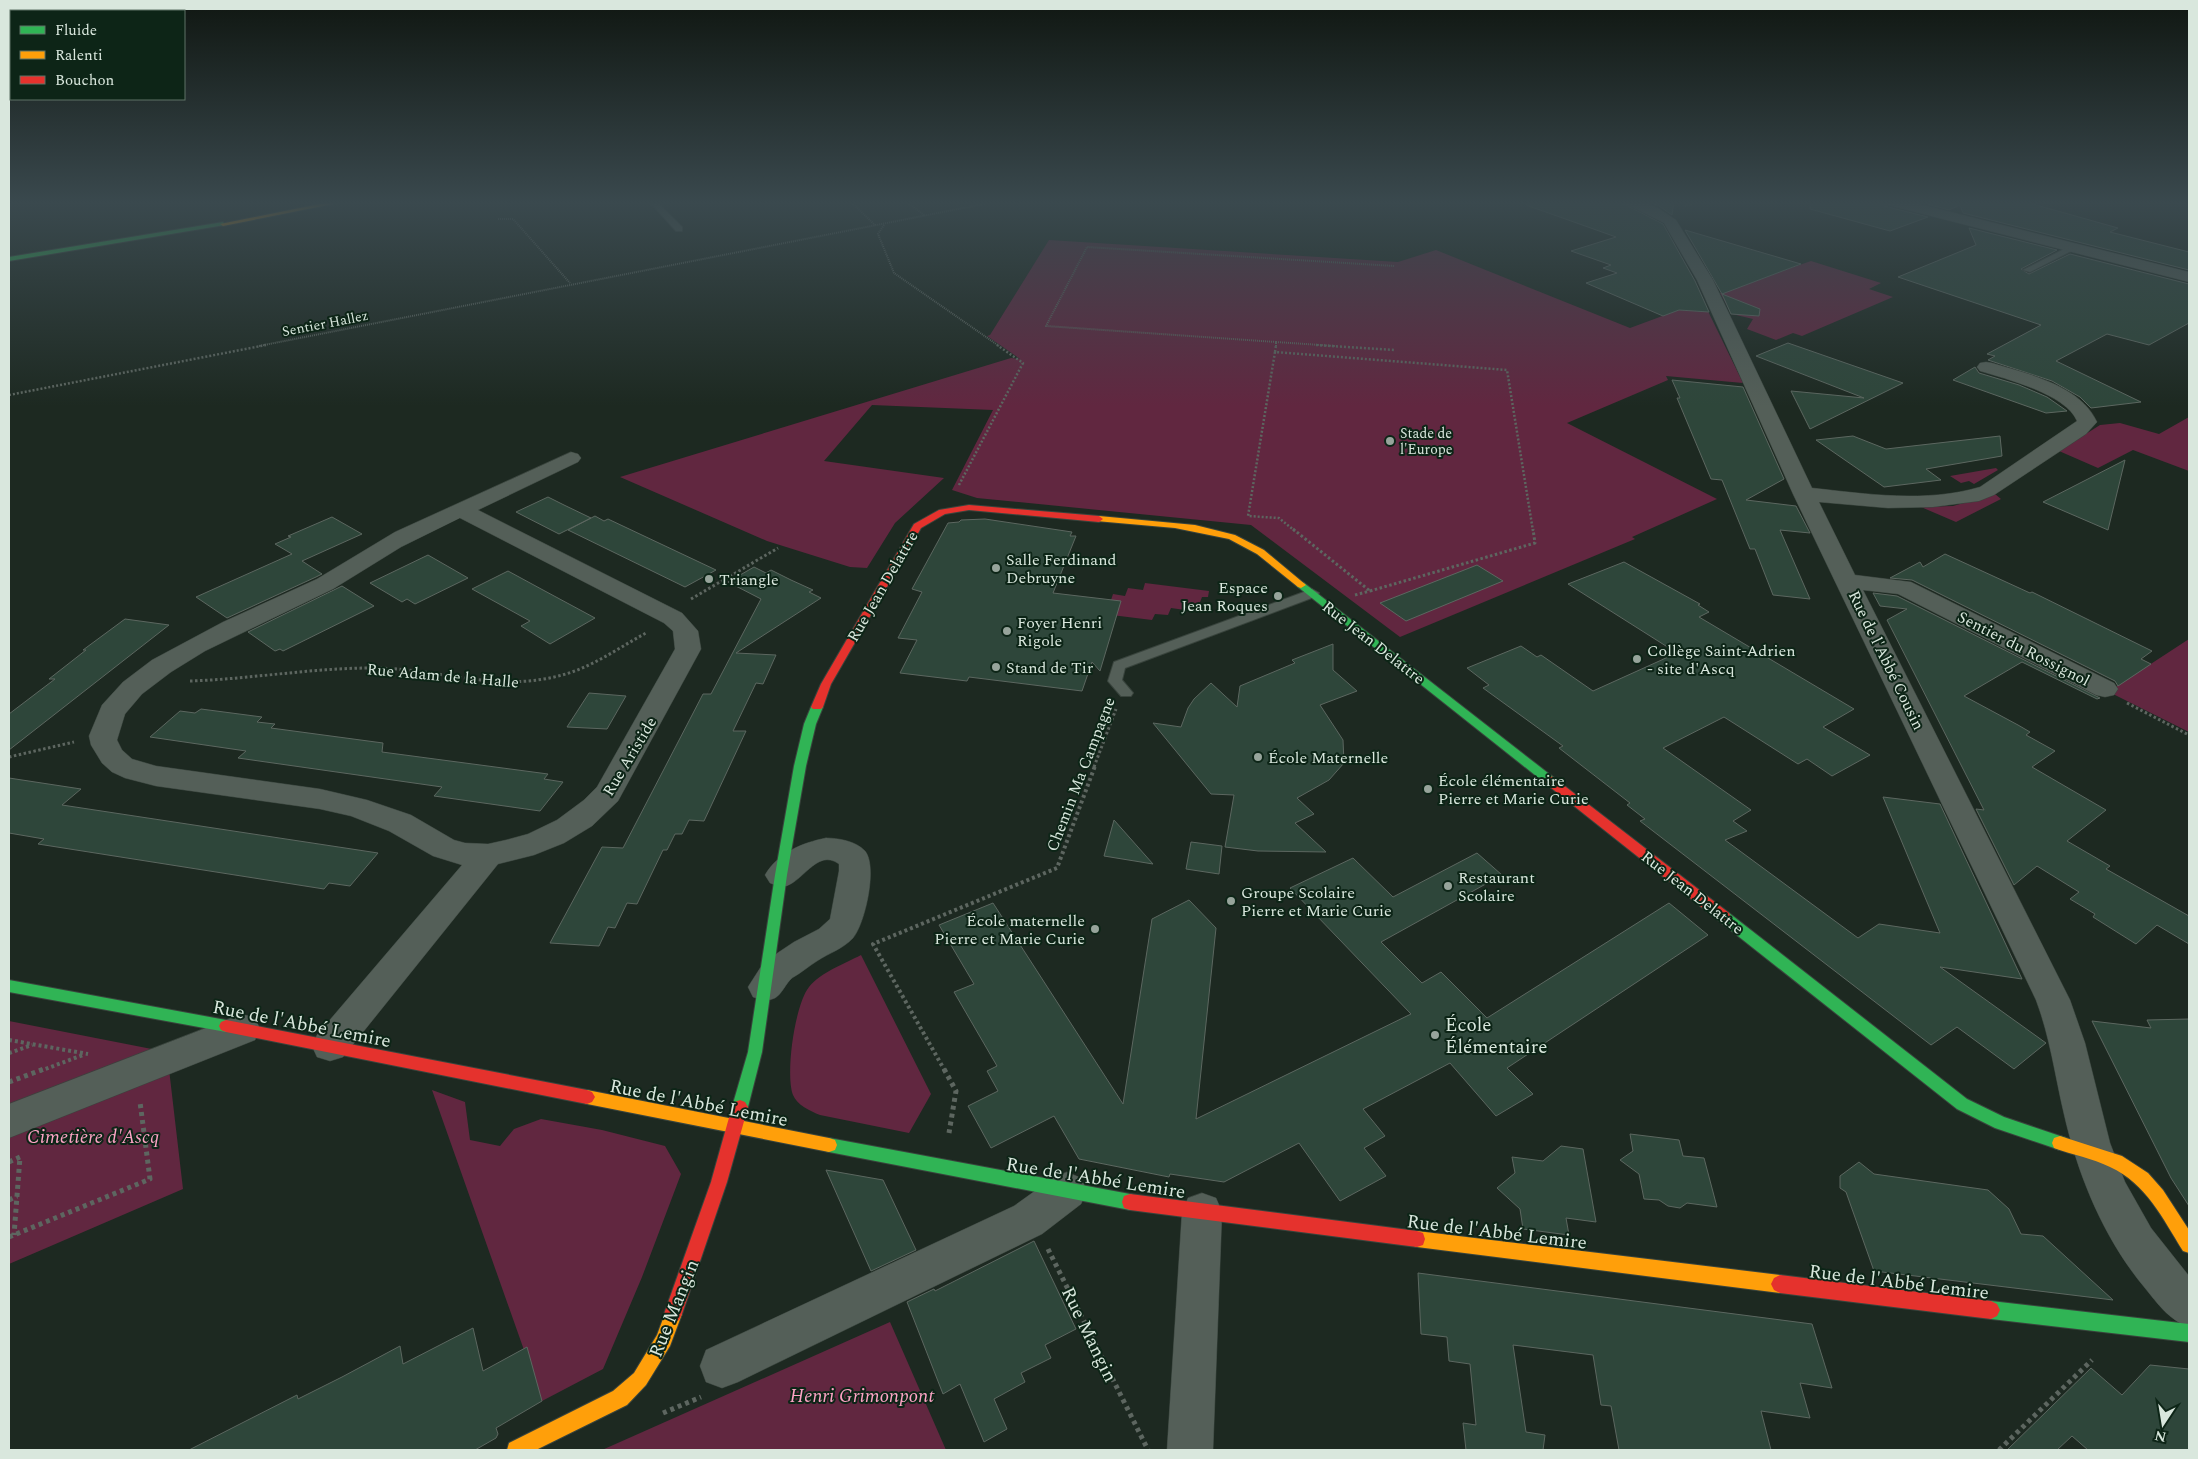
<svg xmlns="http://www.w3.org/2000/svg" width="2198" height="1459" viewBox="0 0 2198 1459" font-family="Spectral,serif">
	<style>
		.green { fill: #612740 }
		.building { fill: #2e463a; stroke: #5c6760 }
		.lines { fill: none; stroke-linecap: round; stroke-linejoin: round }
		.lane-casing { stroke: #39443d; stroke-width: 2 }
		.street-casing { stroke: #39443d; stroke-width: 1 }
		.fast-casing { stroke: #39443d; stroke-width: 2 }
		.slow-casing { stroke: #39443d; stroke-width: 2 }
		.jam-casing { stroke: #39443d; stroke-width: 2 }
		.path-far4 { stroke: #5d6660; stroke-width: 2; stroke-dasharray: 1 1; stroke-linecap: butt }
		.path-far3 { stroke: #5d6660; stroke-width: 2.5; stroke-dasharray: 2 2; stroke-linecap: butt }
		.path-far2 { stroke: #5d6660; stroke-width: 3; stroke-dasharray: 2.5 2.5; stroke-linecap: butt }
		.path-far1 { stroke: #5d6660; stroke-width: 4; stroke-dasharray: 3 3; stroke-linecap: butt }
		.path { stroke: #5d6660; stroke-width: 5; stroke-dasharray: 4 4; stroke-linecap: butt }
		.lane { fill: #545f58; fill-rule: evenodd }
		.street { fill: #545f58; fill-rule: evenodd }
		.fast { fill: #30b455; fill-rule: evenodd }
		.slow { fill: #ff9f0a; fill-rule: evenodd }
		.jam { fill: #e5322d; fill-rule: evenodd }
		.poi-dot { fill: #97a49b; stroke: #0d2517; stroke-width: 2 }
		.labels { text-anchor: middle; stroke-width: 4; stroke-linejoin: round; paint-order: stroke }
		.far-street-label { font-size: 14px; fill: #d9e7dd; stroke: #0d2517 }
		.far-poi-label { font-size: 14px; fill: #d9e7dd; stroke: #0d2517; text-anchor: start }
		.poi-label { font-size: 16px; fill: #d9e7dd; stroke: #0d2517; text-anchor: start }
		.street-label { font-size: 16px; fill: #d9e7dd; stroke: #0d2517 }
		.near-street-label { font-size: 19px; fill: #d9e7dd; stroke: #0d2517 }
		.near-poi-label { font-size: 19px; fill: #d9e7dd; stroke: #0d2517; text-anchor: start }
		.near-park-label { font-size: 19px; font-style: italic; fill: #fea4c6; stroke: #0d2517 }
	</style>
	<rect width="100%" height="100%" fill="#1d2921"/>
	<!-- green -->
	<path class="green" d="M1049 240 1398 262 1436 250 1630 328 1703 301 1743 383 1666 376 1668 380 1567 423 1717 499 1632 537 1635 539 1400 637 1251 525 977 498 952 490 993 410 872 405 824 461 944 478 895 523 867 568 850 567 767 541 620 477 1011 358 1020 359 987 336 990 335Z
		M1811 261 1881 283 1869 289 1893 297 1802 336 1793 333 1776 340 1747 329 1753 319 1732 314 1720 293Z
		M2189 417V471L2133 450 2098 468 2059 451 2100 425 2120 423 2159 434Z
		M1996 468 1998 470 1974 484 1969 481 1961 483 1950 476Z
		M1995 494 2001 499 1956 522 1921 507 1953 506Z
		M1145 583 1209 591 1208 597H1202L1199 605 1187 603 1185 610 1171 608 1168 615 1155 614 1152 620 1087 612 1111 600 1113 594 1125 596 1128 588 1143 590Z
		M2189 639V732L2109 692 2117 686Z
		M861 955 931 1094 909 1133 820 1115C810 1111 797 1105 793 1095 785 1074 795 1004 809 987 821 972 844 964 861 955Z
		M9 1021 167 1052 183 1189 9 1264Z
		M432 1090 465 1102 470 1140 500 1146 514 1129 541 1119 602 1130 665 1146 681 1174 642 1277 603 1369 542 1401Z
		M890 1322 946 1450H602Z"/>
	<!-- building -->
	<path class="building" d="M1527 201H1618L1663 224 1695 281 1709 312 1679 310 1663 316 1586 283 1617 273 1603 268 1611 265 1571 251 1616 237 1526 205Z
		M1646 201H1674L1672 215 1659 206Z
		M1811 201H1880L1884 206 1928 217 1890 231 1810 209Z
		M1916 201H2022L2118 228 2110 232 2189 252V270L1963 213 1960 205 1949 210Z
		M1969 228 2057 250 2021 269 2029 274 2070 254 2189 284V323L2149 345 2107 334 2056 361 2141 402 2091 408 2080 397 2052 381 1988 360 1995 356 1987 354 2041 325 1898 277 1976 245Z
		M1685 230 1801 264 1722 294Z
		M1722 294 1760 309 1759 316 1731 314Z
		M1788 343 1903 383 1810 429 1791 391 1864 398 1756 356Z
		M1975 367 1979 373 2019 385 2047 397 2067 411 2046 413 1953 380Z
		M1672 380 1743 387 1784 479 1746 500 1796 506 1810 533 1780 530 1810 599 1773 595 1755 549H1750L1722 480 1711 479 1677 398H1680Z
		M1853 436 1886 449 2000 436 2002 456 1926 469 1941 480 1884 487 1816 440Z
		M2125 460 2108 530 2043 502Z
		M548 497 564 505 591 518 559 534 516 512Z
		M595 516 604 521 608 519 716 570 685 587 568 530Z
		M332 517 362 534 302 561 322 574 316 577 227 618 196 597 292 554 275 544 291 537 288 536Z
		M985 519 1072 532 1070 536H1076L1053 593 1121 601 1100 671 1092 662 1082 691 969 677 967 681 900 673 917 640 898 638 922 592 912 589 948 523 959 522 961 520Z
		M1945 554 2030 593 2032 592 2152 651 2141 659 2151 664 2118 686 2115 681 1912 580 1890 578 1920 562 1923 567Z
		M428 555 468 578 415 604 407 599 402 602 370 583Z
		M1624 562 1700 604 1698 605 1709 612 1699 617 1854 709 1823 727 1870 755 1832 776 1807 759 1798 764 1724 717 1663 748 1751 810 1733 821 1747 831 1725 840 1858 938 1879 924 1940 933 1883 797 1940 804 2022 979 1940 967 2046 1043 2014 1069 1957 1027 1931 1045 1640 821 1645 819 1627 805 1630 803 1559 748 1563 746 1483 688 1489 685 1467 668 1521 646 1537 657 1541 655 1593 691 1677 653 1568 584Z
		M1477 565 1503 581 1406 621 1380 603Z
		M754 567 766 573 771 570 791 580 813 590 809 592 821 598 736 653 776 655 763 684 756 683 733 731H746L704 821 689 820 682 834H675L667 850H663L637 904 627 903 615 928 608 927 599 946 550 943 602 847 623 848 703 694H711L761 599 728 582Z
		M508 571 543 590 595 618 550 644 521 626 530 621 472 589Z
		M342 586 374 606 283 651 280 649 275 651 248 632Z
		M1873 593 1897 596 2100 698 2097 699 2022 662 1964 696 2018 725 2030 732 2026 735 2055 751 2032 767 2106 810 2067 841 2110 866 2106 869 2189 916V944L2157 925 2136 944 2093 917 2095 914 2070 899 2079 892 2037 866 2014 885 1976 809 1984 810 1887 620 1907 609 1880 606Z
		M125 619 169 625 9 750V714L55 679H49L86 650H83Z
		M1333 644V670L1357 691 1320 705 1343 740 1344 763 1329 780 1297 798 1314 814 1295 823 1326 852 1258 851 1225 847 1234 795 1211 794 1153 723 1181 727 1188 708 1194 699 1211 683 1237 707 1240 686 1295 663 1292 660Z
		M589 693 626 696 607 729 567 727Z
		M201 709 262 717 257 722 275 724 271 728 383 743 382 752 548 774 544 779 563 782 540 811 434 796 442 787 238 758 246 751 150 737 180 711 195 713Z
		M9 778 81 789 62 805 378 853 350 886 329 883 324 889 38 844 44 839 9 833Z
		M1114 820 1153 864 1104 856Z
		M1191 842 1222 846 1219 874 1186 869Z
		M1477 853 1502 875 1381 942 1422 983 1441 972 1487 1018 1669 903 1708 935 1507 1068 1533 1094 1496 1116 1450 1063 1363 1109 1385 1136 1364 1148 1386 1176 1340 1201 1299 1143 1224 1182 1170 1174 1169 1177 1079 1159 1054 1116 991 1148 968 1106 998 1091 987 1071 997 1066 954 992 974 984 939 925 993 903 1123 1104 1152 919 1189 900 1216 928 1196 1119 1411 1014 1290 888 1353 858 1393 897Z
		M2189 1019V1206L2171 1178 2092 1021 2151 1028 2147 1020Z
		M1630 1134 1679 1140 1683 1156 1704 1158 1717 1207 1687 1203 1680 1208 1668 1206 1659 1200 1644 1199 1639 1174 1620 1160 1633 1151Z
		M1561 1146 1583 1149 1596 1222 1566 1218 1569 1235 1523 1229 1520 1209 1497 1188 1515 1173 1512 1157 1543 1161Z
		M1859 1162 1874 1174 1988 1190 2009 1209 2021 1234 2043 1236 2113 1300 1874 1271 1846 1192 1840 1188V1176Z
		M826 1170 883 1180 916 1250 871 1271Z
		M1034 1241 1076 1329 1045 1345 1051 1358 1021 1373 1025 1382 994 1399 1007 1429 984 1442 960 1384 943 1394 907 1302 934 1289 935 1291Z
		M1418 1273 1812 1324 1832 1388 1800 1383 1810 1418 1761 1411 1771 1450H1619L1611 1406 1601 1405 1593 1355 1513 1345 1526 1432 1545 1435 1543 1450H1466L1463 1423 1476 1425 1470 1364 1449 1361 1447 1337 1421 1334Z
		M473 1328 483 1371 527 1347 542 1401 496 1428 498 1434 496 1438 475 1450H189L297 1395 298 1399 342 1377 400 1346 403 1364Z
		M2150 1365 2189 1369V1450H2088L2072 1436 2057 1450H2007L2091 1368 2122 1395Z"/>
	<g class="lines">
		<!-- lane casing -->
		<g class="lane-casing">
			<path id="lane" d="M649 201H656L682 227V231H676Z
				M2070 246 2077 248 2030 272 2023 270Z
				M1312 589 1319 593 1317 596 1125 668 1122 680 1133 693 1131 696H1121L1108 681 1114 662Z"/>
		</g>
		<!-- street casing -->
		<g class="street-casing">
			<path id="street" d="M1620 201H1640L1658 208 1676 220 1713 280 1812 488C1867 494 1926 503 1980 487L2077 421C2066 394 2006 379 1980 371L1977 367 1980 363 1986 362 1992 363C2028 374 2080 385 2097 422L2086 434 1994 495 1979 501 1933 507 1888 508 1819 502 1855 575 1911 582 2114 683 2118 689 2114 695 2105 697 2096 695 1898 594 1863 590 2070 1000 2085 1043 2110 1143 2125 1182 2151 1228 2189 1276V1327C2169 1320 2158 1304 2145 1288 2104 1239 2078 1176 2064 1114 2055 1076 2050 1037 2036 1000L1793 494 1697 280 1664 223Z
				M1882 201H1907L2189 272V282L1884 204Z
				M571 452 578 454 581 458 578 462 478 510 682 613 698 631 701 649 618 801 592 826 564 843 534 855 498 864 343 1057 330 1061 317 1057 312 1046 317 1035 462 865 433 856 389 831 351 816 320 809 156 786 125 778 112 772 102 763 91 745 89 736 102 705 123 682 152 660 223 622 317 579 395 532ZM460 518 664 623 673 631 675 649 597 787 584 800 557 820 528 834 506 840 488 844 465 843 454 840 411 815 367 800 320 789 156 766 132 759 122 750 117 740 125 714 142 694 171 672 205 651 333 589 401 547Z
				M826 838C838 838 856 841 865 851 878 866 865 924 853 938 843 949 829 953 817 961 809 966 801 973 792 978 786 983 782 994 775 998 766 1002 761 1000 753 997L748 987 764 962 794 942 819 929 830 919 839 871V864C816 847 802 886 781 887 778 887 773 884 770 883L765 875C778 853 801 843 826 838Z
				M242 1014 255 1018 260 1029 255 1040 9 1138V1104Z
				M1067 1172 1081 1178 1087 1191 1081 1204 1042 1234 738 1382 722 1388 706 1382 700 1366 706 1350 1014 1206 1053 1178Z
				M1202 1193 1216 1198 1222 1212 1213 1450H1167L1182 1212 1188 1198Z"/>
		</g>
		<!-- fast casing -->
		<g class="fast-casing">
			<path id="fast" d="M223 222 225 225 9 261V257Z
				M1301 582 1304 583 1553 777 1555 780 1553 783H1545L1298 587 1296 585Z
				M817 703 823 707 816 724 806 766 787 875 762 1052 748 1107 745 1112 740 1114 735 1112 732 1107 748 1052 775 875 794 766 804 724 811 707Z
				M1724 912 1729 913 1967 1099 2004 1117 2066 1138 2068 1143 2066 1148 2060 1150 1995 1128 1957 1109 1719 921 1717 917 1719 913Z
				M9 980 226 1020 231 1022 233 1026 231 1030 226 1032 9 992Z
				M829 1138 1130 1194 1136 1196 1138 1202 1136 1208 1130 1210 829 1152 823 1150 821 1145 823 1140Z
				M1991 1301 2189 1324V1342L1991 1319 1985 1316 1982 1310 1985 1304Z"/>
		</g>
		<!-- slow casing -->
		<g class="slow-casing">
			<path id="slow" d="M334 201H348L223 226 220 224Z
				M1099 516 1195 525 1235 535 1264 550 1306 585 1301 588 1298 587 1257 554 1229 539 1175 528 1096 521V517Z
				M587 1090 829 1138 835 1140 837 1145 835 1150 829 1152 587 1104 582 1102 579 1097 582 1092Z
				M2060 1136 2122 1156 2148 1173 2163 1190 2189 1230V1253L2183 1251C2163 1219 2146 1183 2110 1167 2092 1158 2073 1155 2054 1148L2052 1143 2054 1138Z
				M1417 1231 1780 1275 1786 1278 1789 1284 1786 1290 1780 1293 1417 1247 1411 1245 1409 1239 1411 1233Z
				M673 1305 679 1308 682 1314 670 1346 646 1385 627 1405 536 1450H507L509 1443 613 1391 634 1373 657 1335 667 1308Z"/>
		</g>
		<!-- jam casing -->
		<g class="jam-casing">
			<path id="jam" d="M969 505 1099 516 1103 519 1099 522 969 510 945 514 921 528 831 684 823 707 821 709H813L811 707 821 684 914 524 939 510Z
				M1549 776 1553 777 1729 913 1731 917 1729 921 1724 922 1719 921 1545 783 1543 780Z
				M226 1020 587 1090 592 1092 595 1097 592 1102 587 1104 226 1032 221 1030 219 1026 221 1022Z
				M740 1100 745 1102 748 1107 727 1182 682 1314 679 1320 673 1323 667 1320 664 1314 711 1182 732 1107 735 1102Z
				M1130 1194 1417 1231 1423 1233 1425 1239 1423 1245 1417 1247 1130 1210 1124 1208 1122 1202 1124 1196Z
				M1780 1275 1991 1301 1997 1304 2000 1310 1997 1316 1991 1319 1780 1293 1774 1290 1771 1284 1774 1278Z"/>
		</g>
		<!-- path-far4 -->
		<path class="path-far4" d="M850 201 875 225
			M906 201 925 216
			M1685 206 1699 201
			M498 219H513L570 283
			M884 225 878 234 894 273 999 346
			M1276 342 1046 326 1087 247 1394 266
			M259 346 999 201
			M1276 346V342L1335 346"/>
		<!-- path-far3 -->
		<path class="path-far3" d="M1316 345 1395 350
			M1275 352 1276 345
			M9 395 266 345
			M959 485 1023 363 997 345
			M1295 531 1279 518 1248 516 1275 352 1507 370 1533 531"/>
		<!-- path-far2 -->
		<path class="path-far2" d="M1293 529 1370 591
			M1370 591 1535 543 1533 529
			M1355 595 1370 591
			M691 599 778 548
			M190 681C251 679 311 668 372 668 444 668 500 696 572 672 598 663 622 646 646 633
			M2127 703 2189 735
			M9 757 74 742
			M1094 767 1116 709"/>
		<!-- path-far1 -->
		<path class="path-far1" d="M9 1040 88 1054
			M9 1053 32 1045
			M40 1071 83 1055
			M945 1071 873 944 1057 868 1095 766"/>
		<!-- path -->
		<path class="path" d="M944 1069 956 1091 949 1133
			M9 1082 44 1069
			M9 1162 20 1157 14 1235
			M9 1200 17 1196
			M9 1237 150 1179 140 1102
			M1048 1249 1148 1450
			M663 1413 701 1397
			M1999 1450 2092 1360"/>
		<!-- lane -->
		<use href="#lane" class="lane"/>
		<!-- street -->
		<use href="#street" class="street"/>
		<!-- fast -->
		<use href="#fast" class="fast"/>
		<!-- slow -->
		<use href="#slow" class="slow"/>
		<!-- jam -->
		<use href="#jam" class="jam"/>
	</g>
	<!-- sky -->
	<linearGradient id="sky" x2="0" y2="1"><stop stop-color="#101712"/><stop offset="0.5" stop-color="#3a494e"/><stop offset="1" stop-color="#3a494e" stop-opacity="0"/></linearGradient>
	<rect width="2198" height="406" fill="url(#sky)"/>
	<!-- markers -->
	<g class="poi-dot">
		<circle cx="1390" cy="441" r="5"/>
		<circle cx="996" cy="568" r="5"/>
		<circle cx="709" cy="579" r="5"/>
		<circle cx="1278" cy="596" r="5"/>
		<circle cx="1007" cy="631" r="5"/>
		<circle cx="1637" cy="659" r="5"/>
		<circle cx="996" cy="667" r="5"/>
		<circle cx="1258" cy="757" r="5"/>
		<circle cx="1428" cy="789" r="5"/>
		<circle cx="1448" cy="886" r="5"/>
		<circle cx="1231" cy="901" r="5"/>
		<circle cx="1095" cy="929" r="5"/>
		<circle cx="1435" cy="1035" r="5"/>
	</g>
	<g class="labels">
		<!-- far-street labels -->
		<g class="far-street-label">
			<text transform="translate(325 323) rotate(-11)" y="5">Sentier Hallez</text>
		</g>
		<!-- far-poi labels -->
		<g class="far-poi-label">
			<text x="1400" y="438">Stade de<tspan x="1400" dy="16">l'Europe</tspan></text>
		</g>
		<!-- poi labels -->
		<g class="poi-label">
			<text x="1006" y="565">Salle Ferdinand<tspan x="1006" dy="18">Debruyne</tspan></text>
			<text x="719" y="585">Triangle</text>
			<text x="1268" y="593" text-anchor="end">Espace<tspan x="1268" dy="18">Jean Roques</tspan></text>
			<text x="1017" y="628">Foyer Henri<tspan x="1017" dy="18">Rigole</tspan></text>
			<text x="1647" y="656">Collège Saint-Adrien<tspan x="1647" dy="18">- site d'Ascq</tspan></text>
			<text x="1006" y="673">Stand de Tir</text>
			<text x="1268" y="763">École Maternelle</text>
			<text x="1438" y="786">École élémentaire<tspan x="1438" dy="18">Pierre et Marie Curie</tspan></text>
			<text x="1458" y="883">Restaurant<tspan x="1458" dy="18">Scolaire</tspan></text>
			<text x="1241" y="898">Groupe Scolaire<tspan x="1241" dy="18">Pierre et Marie Curie</tspan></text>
			<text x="1085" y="926" text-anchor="end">École maternelle<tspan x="1085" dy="18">Pierre et Marie Curie</tspan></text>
		</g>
		<!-- street labels -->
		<g class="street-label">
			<text transform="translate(882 586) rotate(-60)" y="6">Rue Jean Delattre</text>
			<text transform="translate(1374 642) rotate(38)" y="6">Rue Jean Delattre</text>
			<text transform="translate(2024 648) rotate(27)" y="6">Sentier du Rossignol</text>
			<text transform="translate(1887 660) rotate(64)" y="6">Rue de l'Abbé Cousin</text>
			<text transform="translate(443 675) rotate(5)" y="6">Rue Adam de la Halle</text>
			<text transform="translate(629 756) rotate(-59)" y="6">Rue Aristide</text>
			<text transform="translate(1080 774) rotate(-69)" y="6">Chemin Ma Campagne</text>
			<text transform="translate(1693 892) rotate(38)" y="6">Rue Jean Delattre</text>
		</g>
		<!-- near-street labels -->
		<g class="near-street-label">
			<text transform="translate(302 1023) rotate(11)" y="7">Rue de l'Abbé Lemire</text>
			<text transform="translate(699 1102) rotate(11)" y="7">Rue de l'Abbé Lemire</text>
			<text transform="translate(1096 1177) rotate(9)" y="7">Rue de l'Abbé Lemire</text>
			<text transform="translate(1497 1231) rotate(7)" y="7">Rue de l'Abbé Lemire</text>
			<text transform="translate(1899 1281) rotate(7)" y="7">Rue de l'Abbé Lemire</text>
			<text transform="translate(673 1308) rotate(-68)" y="7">Rue Mangin</text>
			<text transform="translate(1090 1334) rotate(64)" y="7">Rue Mangin</text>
		</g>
		<!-- near-poi labels -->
		<g class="near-poi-label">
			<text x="1445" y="1031">École<tspan x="1445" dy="22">Élémentaire</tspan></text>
		</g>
		<!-- near-park labels -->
		<g class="near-park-label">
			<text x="93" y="1143">Cimetière d'Ascq</text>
			<text x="862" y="1402">Henri Grimonpont</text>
		</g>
	</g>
	<!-- border -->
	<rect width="2198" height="1459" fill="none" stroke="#d9e7dd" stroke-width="20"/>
	<!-- legend -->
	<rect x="10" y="10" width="175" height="90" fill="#0d2517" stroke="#5f7366"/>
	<rect x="20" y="26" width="25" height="8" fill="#30b455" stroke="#5f7366"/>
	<text x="55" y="35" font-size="15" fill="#d9e7dd">Fluide</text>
	<rect x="20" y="51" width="25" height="8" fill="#ff9f0a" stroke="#5f7366"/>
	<text x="55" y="60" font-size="15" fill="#d9e7dd">Ralenti</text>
	<rect x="20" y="76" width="25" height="8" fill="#e5322d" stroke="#5f7366"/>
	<text x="55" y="85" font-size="15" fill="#d9e7dd">Bouchon</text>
	<!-- north arrow -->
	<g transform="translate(2163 1424) rotate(192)" stroke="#0d2517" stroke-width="4" paint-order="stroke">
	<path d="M0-4L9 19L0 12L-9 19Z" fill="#d9e7dd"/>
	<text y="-8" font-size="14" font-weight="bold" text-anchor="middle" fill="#d9e7dd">N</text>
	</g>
</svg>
